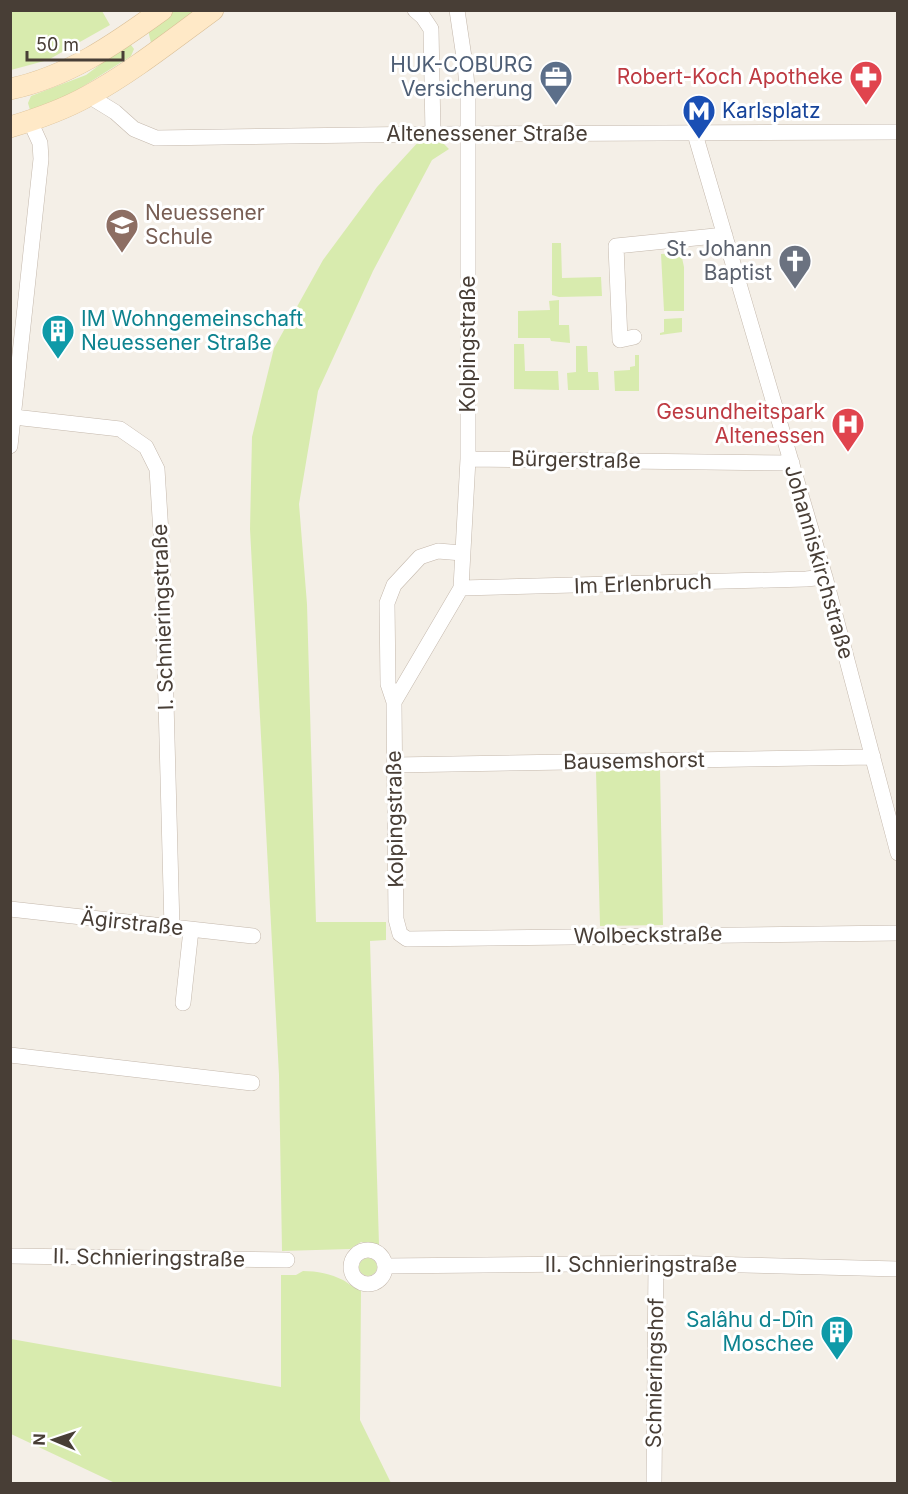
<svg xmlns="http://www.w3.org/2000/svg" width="908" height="1494" viewBox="0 0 908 1494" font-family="Inter,sans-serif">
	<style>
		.green { fill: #d8ebae }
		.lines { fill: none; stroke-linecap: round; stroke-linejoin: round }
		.minor-casing { stroke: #c4b8ac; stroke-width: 16 }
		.secondary-casing { stroke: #dabf96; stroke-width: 22 }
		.minor { stroke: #fff; stroke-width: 15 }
		.secondary { stroke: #ffe9c7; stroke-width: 21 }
		.labels { text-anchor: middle; stroke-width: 6; stroke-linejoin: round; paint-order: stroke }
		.service-label { font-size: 21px; fill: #4e5e75; stroke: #fff; text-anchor: end }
		.health-label { font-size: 21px; fill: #be3a42; stroke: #fff; text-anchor: end }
		.transit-label { font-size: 21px; fill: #164399; stroke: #fff; text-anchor: start }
		.street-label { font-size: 21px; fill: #483e36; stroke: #fff }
		.education-label { font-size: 21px; fill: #785e54; stroke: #fff; text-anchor: start }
		.worship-label { font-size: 21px; fill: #5b616d; stroke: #fff; text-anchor: end }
		.culture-label { font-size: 21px; fill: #0d838f; stroke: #fff; text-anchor: start }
	</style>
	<rect width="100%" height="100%" fill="#f4efe7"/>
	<!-- green -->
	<path class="green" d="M11 10 102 11 110 25 48 60 11 70Z
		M174 11H202L152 47 148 30Z
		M131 45 134 49 131 56 60 101 30 110 28 103 31 96 86 75 125 46Z
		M420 140 443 143 449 149 432 160 373 271 318 391 299 504 307 604 316 922H386V940L370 941 379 1245 361 1242 350 1249 282 1251 279 1075 250 529 252 437 274 348 323 260 377 187Z
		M552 243H561L562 278 601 277 602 296 559 297 552 295Z
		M681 253 684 267V311H664L661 254Z
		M559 300V325H569L570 343 551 341 550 338H518V311L550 310 549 301Z
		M682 318V332L660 335V333L664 332V319Z
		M514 344H524L525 371H558L559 390 514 389Z
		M576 346H587L588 372H598L599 390H568L567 373 576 372Z
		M635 355H639V391H615L614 371 630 370V367L635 366Z
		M660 769 663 925 600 926 596 771Z
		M359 1267a9 9 0 1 1 18 0a9 9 0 1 1-18 0Z
		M303 1271C317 1271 331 1274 343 1280 350 1284 353 1288 361 1290L360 1420 391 1483H115L11 1434V1339L281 1387V1275H296Z"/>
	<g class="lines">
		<!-- minor casing -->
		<g class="minor-casing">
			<path id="minor" d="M415 10 423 17 431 29 433 134
				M457 10 465 64 468 99V459L461 588 394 702 396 919 400 934 407 939 898 933
				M89 96 115 112 134 129 156 138 433 134 898 132
				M695 134 825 577 898 853
				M634 337 620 340 616 246 725 235
				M14 417 120 429 146 447 157 469 162 550 172 928
				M10 446 41 159 40 143 30 121
				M468 459 792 463
				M461 588 806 579 825 577
				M394 702 388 684 387 603 394 585 420 557 438 551 462 553
				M395 765 873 757
				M10 909 253 936
				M183 1003 191 930
				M10 1055 252 1083
				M351 1267a17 17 0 1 1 34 0a17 17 0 1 1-34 0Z
				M10 1256 287 1260
				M385 1266 665 1263 898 1269
				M654 1484 656 1263"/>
		</g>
		<!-- secondary casing -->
		<g class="secondary-casing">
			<path id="secondary" d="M10 89C68 77 115 44 162 10
				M10 127C37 119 63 110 88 96 132 72 172 40 213 10"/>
		</g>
		<!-- minor -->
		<use href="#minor" class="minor"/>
		<!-- secondary -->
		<use href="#secondary" class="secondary"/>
	</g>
	<!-- icons -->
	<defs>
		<g id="office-pin" transform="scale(1.725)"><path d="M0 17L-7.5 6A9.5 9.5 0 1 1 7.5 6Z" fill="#5c6f8a" stroke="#fff"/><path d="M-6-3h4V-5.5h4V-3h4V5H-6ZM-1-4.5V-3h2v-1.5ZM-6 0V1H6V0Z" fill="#fff"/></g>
		<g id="pharmacy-pin" transform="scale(1.725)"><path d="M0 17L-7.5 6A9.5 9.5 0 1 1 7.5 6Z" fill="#e0444e" stroke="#fff"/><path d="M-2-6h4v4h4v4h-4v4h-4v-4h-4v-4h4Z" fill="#fff"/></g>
		<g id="metro-pin" transform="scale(1.725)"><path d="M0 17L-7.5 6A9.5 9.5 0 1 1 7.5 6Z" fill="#1a4fb4" stroke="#fff"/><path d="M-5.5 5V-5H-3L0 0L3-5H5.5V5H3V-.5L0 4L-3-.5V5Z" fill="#fff"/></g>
		<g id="school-pin" transform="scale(1.725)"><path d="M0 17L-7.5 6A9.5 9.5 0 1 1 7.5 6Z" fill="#8d6e63" stroke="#fff"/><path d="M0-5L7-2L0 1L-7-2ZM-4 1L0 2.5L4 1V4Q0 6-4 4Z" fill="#fff"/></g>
		<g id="church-pin" transform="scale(1.725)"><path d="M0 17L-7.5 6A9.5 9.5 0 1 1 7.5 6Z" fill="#6b7280" stroke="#fff"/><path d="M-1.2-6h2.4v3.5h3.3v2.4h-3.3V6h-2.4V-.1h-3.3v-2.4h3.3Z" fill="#fff"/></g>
		<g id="building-pin" transform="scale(1.725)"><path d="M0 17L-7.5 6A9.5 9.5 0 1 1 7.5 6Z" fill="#0f9aa8" stroke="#fff"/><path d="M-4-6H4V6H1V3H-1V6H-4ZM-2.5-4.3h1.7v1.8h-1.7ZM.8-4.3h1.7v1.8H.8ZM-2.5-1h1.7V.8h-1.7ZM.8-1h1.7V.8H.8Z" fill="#fff"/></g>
		<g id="hospital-pin" transform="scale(1.725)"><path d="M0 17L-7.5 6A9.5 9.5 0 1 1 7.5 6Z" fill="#e0444e" stroke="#fff"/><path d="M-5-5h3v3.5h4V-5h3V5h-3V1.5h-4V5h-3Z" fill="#fff"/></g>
	</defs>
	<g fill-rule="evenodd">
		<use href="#office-pin" x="556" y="77"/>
		<use href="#pharmacy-pin" x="866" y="77"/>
		<use href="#metro-pin" x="699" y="111"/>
		<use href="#school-pin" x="122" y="225"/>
		<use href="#church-pin" x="795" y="261"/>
		<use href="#building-pin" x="58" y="331"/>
		<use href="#hospital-pin" x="848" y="424"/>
		<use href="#building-pin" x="837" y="1332"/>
	</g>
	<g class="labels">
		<!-- service labels -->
		<g class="service-label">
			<text x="533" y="72">HUK-COBURG<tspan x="533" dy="24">Versicherung</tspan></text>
		</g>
		<!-- health labels -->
		<g class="health-label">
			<text x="843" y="84">Robert-Koch Apotheke</text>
			<text x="825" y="419">Gesundheitspark<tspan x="825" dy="24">Altenessen</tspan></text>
		</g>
		<!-- transit labels -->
		<g class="transit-label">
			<text x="722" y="118">Karlsplatz</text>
		</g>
		<!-- street labels -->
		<g class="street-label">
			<text x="487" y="141">Altenessener Straße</text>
			<text transform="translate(468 344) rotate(-90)" y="7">Kolpingstraße</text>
			<text transform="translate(576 460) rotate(1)" y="7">Bürgerstraße</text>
			<text transform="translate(819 562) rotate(74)" y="7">Johanniskirchstraße</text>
			<text transform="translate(643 584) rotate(-2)" y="7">Im Erlenbruch</text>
			<text transform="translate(163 617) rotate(-92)" y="7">I. Schnieringstraße</text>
			<text transform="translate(634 761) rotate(-1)" y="7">Bausemshorst</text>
			<text transform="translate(395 819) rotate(-91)" y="7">Kolpingstraße</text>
			<text transform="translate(132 923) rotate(6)" y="7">Ägirstraße</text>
			<text transform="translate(648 935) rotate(-1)" y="7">Wolbeckstraße</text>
			<text transform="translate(149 1258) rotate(1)" y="7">II. Schnieringstraße</text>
			<text x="641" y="1272">II. Schnieringstraße</text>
			<text transform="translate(655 1373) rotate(-89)" y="7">Schnieringshof</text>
		</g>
		<!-- education labels -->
		<g class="education-label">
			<text x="145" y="220">Neuessener<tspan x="145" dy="24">Schule</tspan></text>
		</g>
		<!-- worship labels -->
		<g class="worship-label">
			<text x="772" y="256">St. Johann<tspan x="772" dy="24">Baptist</tspan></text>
		</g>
		<!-- culture labels -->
		<g class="culture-label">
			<text x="81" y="326">IM Wohngemeinschaft<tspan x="81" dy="24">Neuessener Straße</tspan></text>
			<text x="814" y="1327" text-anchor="end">Salâhu d-Dîn<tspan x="814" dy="24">Moschee</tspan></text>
		</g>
	</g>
	<!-- border -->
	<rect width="908" height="1494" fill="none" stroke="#483e36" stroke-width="24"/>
	<!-- north arrow -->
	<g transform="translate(54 1440) rotate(272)" stroke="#ffffff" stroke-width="4.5" paint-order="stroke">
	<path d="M0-4.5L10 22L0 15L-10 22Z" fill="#483e36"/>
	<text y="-9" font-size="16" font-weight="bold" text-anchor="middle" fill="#483e36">N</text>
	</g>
	<!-- scale -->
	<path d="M27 51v9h96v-9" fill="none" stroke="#483e36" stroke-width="3"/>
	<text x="36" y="51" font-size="18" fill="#483e36" stroke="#ffffff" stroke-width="4.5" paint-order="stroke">50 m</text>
</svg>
